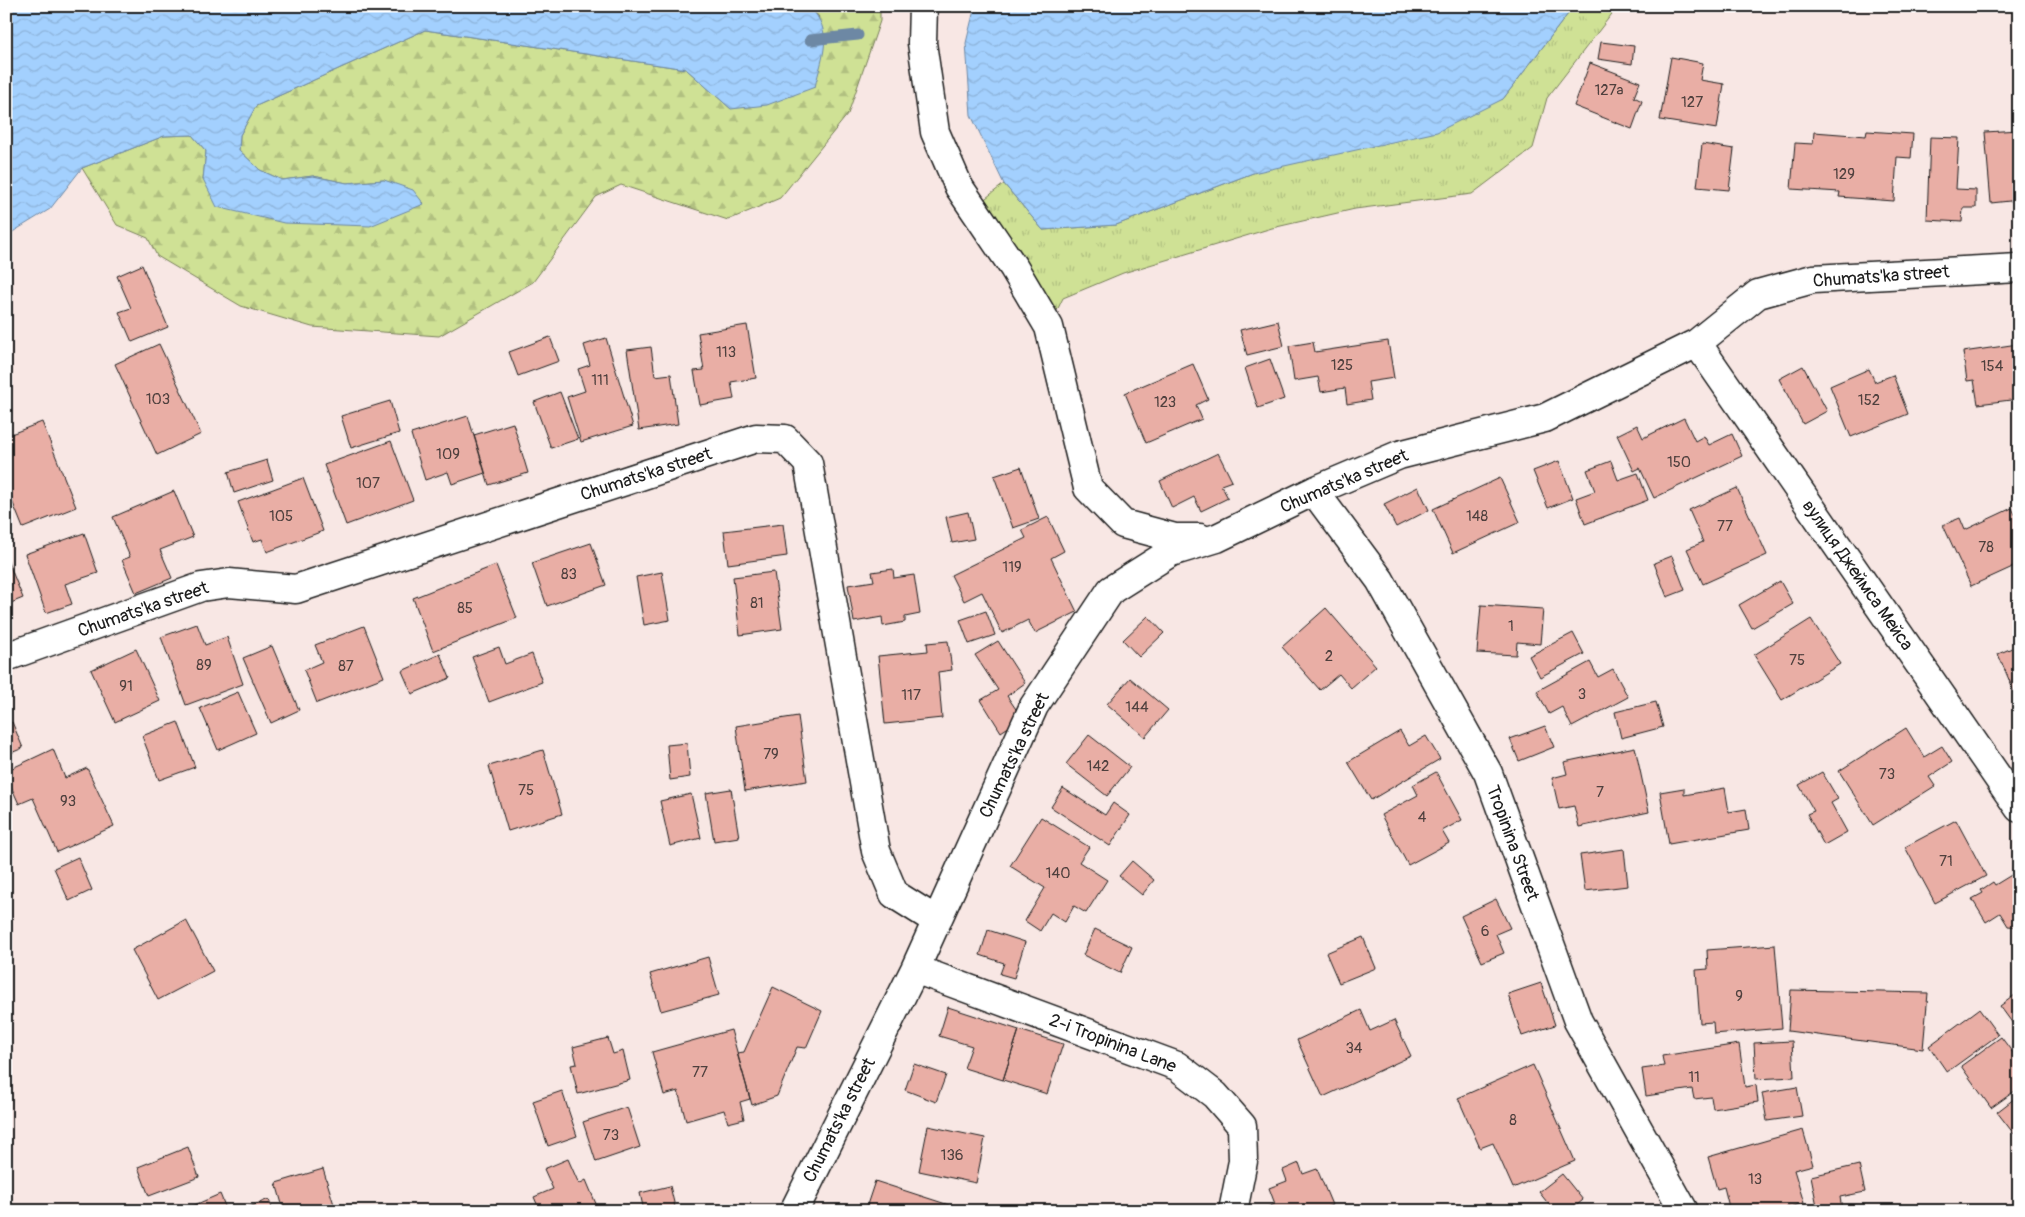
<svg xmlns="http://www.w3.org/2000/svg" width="2025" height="1217" viewBox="0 0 2025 1217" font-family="Pangolin,sans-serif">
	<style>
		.grass { fill: url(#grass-tufts); stroke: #767e58 }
		.forest { fill: url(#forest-firs); stroke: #767e58 }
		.water { fill: url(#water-waves); stroke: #6d88a4 }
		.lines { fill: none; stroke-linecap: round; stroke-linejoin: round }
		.stream { stroke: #6d88a4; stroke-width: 11 }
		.building { fill: #e9aea5; stroke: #1c1c1c }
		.minor-casing { stroke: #1c1c1c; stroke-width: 31 }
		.minor { stroke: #fff; stroke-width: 28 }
		.labels { text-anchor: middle; stroke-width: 4; stroke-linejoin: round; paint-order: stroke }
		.number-label { font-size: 15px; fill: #4f403e }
		.street-label { font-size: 18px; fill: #1c1c1c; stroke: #fff }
	</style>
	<defs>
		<pattern id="grass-tufts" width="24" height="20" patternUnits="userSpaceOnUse" patternTransform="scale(1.25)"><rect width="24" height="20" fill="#cfe195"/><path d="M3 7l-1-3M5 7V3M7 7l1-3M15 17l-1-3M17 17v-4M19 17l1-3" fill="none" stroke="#b1c080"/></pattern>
		<pattern id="forest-firs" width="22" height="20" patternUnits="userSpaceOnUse" patternTransform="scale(1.25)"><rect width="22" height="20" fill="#cfe195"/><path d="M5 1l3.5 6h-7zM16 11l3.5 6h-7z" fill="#b1c080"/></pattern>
		<pattern id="water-waves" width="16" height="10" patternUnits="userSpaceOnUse" patternTransform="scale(1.25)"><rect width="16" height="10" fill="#a3d0fe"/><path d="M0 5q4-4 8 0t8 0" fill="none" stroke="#8cb2d9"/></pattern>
	</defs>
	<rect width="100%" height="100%" fill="#f8e7e4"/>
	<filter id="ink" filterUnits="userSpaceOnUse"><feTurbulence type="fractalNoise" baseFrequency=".02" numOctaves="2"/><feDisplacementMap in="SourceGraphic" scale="10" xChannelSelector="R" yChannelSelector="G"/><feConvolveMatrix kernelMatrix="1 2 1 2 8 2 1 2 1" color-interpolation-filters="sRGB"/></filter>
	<g filter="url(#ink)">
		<!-- grass -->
		<path class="grass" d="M1574 6H1618L1547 98 1533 148 1472 194 1355 209 1272 228 1123 273 1063 298 1049 327 973 208 1004 184 1043 230 1116 225 1253 173 1503 99Z"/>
		<!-- forest -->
		<path class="forest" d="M809 6H880V21L848 114 780 198 728 220 621 185 596 197 533 282 439 336 312 327 241 306 157 256 148 238 117 225 82 168 164 136 192 135 206 151 203 179 402 212 424 203 384 180 347 183 313 176 282 180 260 170 239 150 240 135 256 106 425 30 686 69 731 109 819 17Z"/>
		<!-- water -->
		<path class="water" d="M6 6H809C835 33 822 56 815 87L767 105 731 109 686 69 425 30 256 106 240 135 239 150 260 170 282 180 313 176 347 183 384 180 413 190 424 204 370 226 284 223 217 207 203 179 206 151 192 135 164 136 82 168 50 209 6 236Z
			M975 6H1574L1503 99 1437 132 1253 173 1116 225 1043 230 1004 184 971 115 966 43Z"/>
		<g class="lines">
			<!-- stream -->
			<path class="stream" d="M810 40 858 35"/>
		</g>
		<!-- building -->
		<path class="building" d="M1601 42 1634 46 1632 64 1598 59Z
			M1671 57 1703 63 1700 80 1724 84 1717 129 1660 120Z
			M1590 63 1640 82 1634 97 1642 101 1632 129 1574 106Z
			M2019 130V200L1991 203 1985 132Z
			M1867 131 1913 134 1911 158 1897 157 1894 201 1839 197 1840 192 1791 189 1795 143 1813 144 1814 132 1866 136Z
			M1930 137 1959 138 1956 189 1976 190V208H1963L1962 222 1927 220Z
			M1702 144 1734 149 1729 190 1697 187Z
			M142 265 168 327 132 342 119 312 131 308 117 276Z
			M1278 321 1284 346 1247 355 1240 330Z
			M747 325 756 378 731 382 734 399 700 405 694 371 704 370 698 333Z
			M550 337 559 361 518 376 509 352Z
			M606 338 633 426 581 442 567 397 585 391 578 369 590 365 584 345Z
			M1388 341 1394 378 1368 382 1371 400 1347 404 1345 388 1321 392 1318 377 1294 381 1289 346 1313 342 1315 352Z
			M159 344 201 434 157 455 115 364Z
			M2018 344 2019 399 1978 404 1974 380 1967 381 1963 352Z
			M651 347 655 376 671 374 678 424 639 430 627 350Z
			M1270 359 1284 399 1258 408 1245 368Z
			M1193 364 1208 399 1196 405 1202 419 1146 443 1125 393Z
			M1803 366 1827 411 1803 424 1779 379Z
			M1869 369 1875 382 1893 375 1908 414 1851 437 1830 386Z
			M560 392 578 439 551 448 534 402Z
			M390 401 399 433 351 448 341 416Z
			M468 416 485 473 452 484 448 472 425 480 411 434Z
			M1684 418 1695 441 1704 436 1709 445 1732 434 1742 456 1654 498 1640 468 1634 471 1617 435 1637 425 1643 438Z
			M42 422 76 507 23 528 6 486V436Z
			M513 423 528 473 489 485 474 435Z
			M391 441 413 500 346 525 324 465Z
			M1218 453 1232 481 1221 485 1228 498 1201 511 1194 497 1172 508 1160 481Z
			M267 460 273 480 234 493 228 472Z
			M1559 461 1573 498 1548 508 1533 471Z
			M1611 461 1618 480 1638 473 1648 500 1585 524 1576 498 1595 491 1587 470Z
			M1021 467 1039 519 1013 528 994 476Z
			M303 478 323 531 267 552 262 539 253 542 238 502Z
			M1500 478 1520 522 1453 553 1433 509Z
			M1418 487 1429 510 1396 527 1384 504Z
			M1737 488 1767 555 1703 584 1687 549 1703 542 1689 510Z
			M174 491 193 537 160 550 172 578 136 593 122 560 130 557 113 517Z
			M2012 508 2019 523V564L1971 586 1943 525 1960 518 1965 530Z
			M968 512 974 539 952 543 946 517Z
			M1048 517 1064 551 1051 558 1077 612 1035 633 1028 620 1002 633 982 592 964 601 951 575 1026 538 1022 530Z
			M783 524 787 556 728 564 724 531Z
			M84 533 98 573 65 584 72 604 46 613 25 554Z
			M591 543 606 585 547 606 532 563Z
			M1672 556 1685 590 1667 597 1654 563Z
			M6 557 23 598 6 605Z
			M496 565 517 618 433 651 413 598Z
			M893 569 894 578 914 575 920 614 905 617V622L883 626 882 617 854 622 848 585 874 581 872 572Z
			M662 572 670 620 644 625 636 577Z
			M774 572 782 629 740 635 733 577Z
			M1780 581 1793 604 1752 628 1739 605Z
			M1481 605 1543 609 1540 644 1517 642 1516 655 1477 653Z
			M1326 608 1376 666 1351 688 1339 674 1320 690 1282 647Z
			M986 611 995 635 969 644 960 620Z
			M1148 616 1164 633 1139 657 1123 640Z
			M1811 619 1840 664 1782 700 1754 655Z
			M197 624 205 645 227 637 243 684 186 705 161 637Z
			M364 626 384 677 317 703 304 670 322 662 315 645Z
			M6 627 13 644 6 647Z
			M1573 633 1584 654 1540 677 1529 656Z
			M948 641 952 670 938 672 942 718 885 724 878 656 928 651 927 643Z
			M998 641 1025 683 1007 696 1022 718 1001 732 981 700 998 690 975 655Z
			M2019 645V703L1998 654Z
			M272 646 299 710 271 723 243 658Z
			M499 647 505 664 532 654 542 682 489 702 472 657Z
			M136 649 160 701 115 722 91 670Z
			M440 654 450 678 412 694 402 671Z
			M1590 662 1598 677 1613 669 1628 697 1572 727 1562 707 1549 714 1537 691Z
			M1130 678 1168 710 1145 737 1107 704Z
			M238 692 256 733 218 750 200 708Z
			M1656 702 1663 727 1621 738 1615 712Z
			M798 716 807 781 745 791 736 726Z
			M12 722 23 748 6 755V725Z
			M178 722 195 767 159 780 142 736Z
			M1545 726 1554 747 1519 761 1510 739Z
			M1906 728 1924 757 1942 746 1952 762 1929 777 1935 786 1873 825 1839 771Z
			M1400 731 1409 746 1426 736 1440 759 1371 800 1348 762Z
			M1089 735 1130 767 1107 796 1066 764Z
			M687 743 690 777 670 780 667 745Z
			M1635 747 1649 812 1579 827 1574 806 1559 809 1552 778 1567 774 1564 762Z
			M53 749 65 778 87 768 114 826 57 852 33 798 19 804 6 775V771Z
			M543 750 562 814 508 831 489 766Z
			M1436 772 1462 820 1442 831 1449 843 1408 865 1381 815 1418 795 1413 785Z
			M1822 772 1838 799 1831 803 1847 832 1824 845 1807 814 1814 811 1799 785Z
			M1063 788 1105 815 1113 803 1130 815 1110 846 1051 807Z
			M1684 788V795L1725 788 1729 812 1746 809 1749 830 1669 844 1660 792Z
			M731 789 739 837 714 841 706 793Z
			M691 794 701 838 670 846 660 801Z
			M1041 817 1089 847 1079 862 1107 880 1086 913 1074 906 1065 922 1051 913 1040 931 1025 921 1045 888 1010 866Z
			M1956 820 1986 876 1935 903 1905 847Z
			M1624 849 1628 886 1585 891 1580 855Z
			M78 857 92 890 69 901 54 868Z
			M1132 861 1154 880 1142 895 1119 876Z
			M2013 874 2019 884V927L2008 926 2000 913 1986 922 1972 899 1983 893 1981 890 1993 882 1995 885Z
			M1496 899 1510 928 1496 934 1504 953 1482 962 1461 916Z
			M186 920 213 971 158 1000 132 950Z
			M1095 929 1132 947 1120 973 1083 955Z
			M988 930 1025 942 1014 978 1000 974 1004 963 980 955Z
			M1363 937 1376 968 1339 983 1326 953Z
			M1775 945 1782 1028 1714 1034 1713 1022 1700 1023 1696 970 1708 969 1707 950Z
			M708 957 719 995 661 1011 650 974Z
			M1541 983 1555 1025 1522 1036 1508 994Z
			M773 987 822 1011 806 1048 797 1047 777 1096 752 1105 737 1053 744 1052Z
			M1791 990 1928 993 1923 1049 1788 1031Z
			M2019 992V1032L2000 1006Z
			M948 1007 1019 1030 1003 1080 964 1068 972 1046 939 1036Z
			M1979 1009 1998 1035 1947 1072 1929 1046Z
			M1361 1010 1370 1031 1394 1020 1411 1056 1323 1097 1297 1040Z
			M731 1030 750 1099 740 1102 744 1119 728 1123 724 1110 686 1121 678 1091 664 1095 652 1052Z
			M1019 1030 1063 1044 1047 1094 1003 1080Z
			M2001 1037 2019 1061V1088L1991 1108 1961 1066Z
			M608 1038 613 1054 623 1051 630 1080 578 1094 571 1065 577 1064 573 1047Z
			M1792 1041 1794 1077 1756 1079 1754 1043Z
			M1739 1044 1745 1087 1756 1085 1758 1102 1713 1109 1711 1097 1694 1099 1692 1089 1646 1096 1642 1069 1664 1066 1662 1056Z
			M914 1064 946 1075 936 1102 905 1090Z
			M1533 1065 1575 1161 1513 1188 1493 1143 1480 1148 1458 1098Z
			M1797 1087 1802 1116 1767 1121 1762 1093Z
			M562 1091 577 1136 548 1146 533 1101Z
			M2019 1095V1130L2014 1134 1997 1112Z
			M627 1107 640 1147 596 1162 583 1122Z
			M928 1126 985 1138 976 1183 919 1171Z
			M1803 1130 1813 1165 1794 1170 1804 1203 1776 1211H1730L1724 1187 1717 1189 1708 1157Z
			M188 1147 199 1177 149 1196 138 1167Z
			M568 1159 579 1184 586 1180 599 1211H540L534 1197 553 1189 544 1169Z
			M1299 1163 1303 1174 1317 1169 1332 1205 1319 1211H1259L1275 1204 1269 1188 1287 1181 1283 1170Z
			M1859 1165 1865 1192 1840 1197 1842 1209 1818 1211 1811 1176Z
			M323 1169 336 1211H284L276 1183Z
			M1562 1174 1583 1200 1570 1211H1554L1539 1192Z
			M875 1181 949 1205 947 1211H865Z
			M670 1186 676 1211H644L640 1193Z
			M220 1194 227 1211H181Z
			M269 1199 273 1211H249L247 1208Z"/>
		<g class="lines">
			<!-- minor casing -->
			<g class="minor-casing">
				<path id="minor" d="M923 6 922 43 935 132 959 187 1014 268 1049 327 1088 488 1123 524 1175 538H1200
					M1697 343 2019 808
					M1314 491 1380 580 1488 773 1578 1021 1684 1211
					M6 657 201 587 229 583 296 589 756 438 785 439 808 463 876 851 894 894 937 921
					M915 969 1177 1066 1215 1095 1242 1126 1243 1161 1233 1211
					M794 1211 915 969 1034 706 1111 590 1171 552 1217 538 1314 491 1399 455 1545 418 1697 343 1758 294 1813 279 2019 268"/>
			</g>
			<!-- minor -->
			<use href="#minor" class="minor"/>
		</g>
	</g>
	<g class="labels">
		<!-- number labels -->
		<g class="number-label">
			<text x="1609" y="95">127а</text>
			<text x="1692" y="107">127</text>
			<text x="1844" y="179">129</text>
			<text x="726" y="357">113</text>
			<text x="1342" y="370">125</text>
			<text x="1992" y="371">154</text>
			<text x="600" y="385">111</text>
			<text x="158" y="404">103</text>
			<text x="1869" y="405">152</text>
			<text x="1165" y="407">123</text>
			<text x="448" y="459">109</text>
			<text x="1679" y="467">150</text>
			<text x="368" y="488">107</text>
			<text x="281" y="521">105</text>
			<text x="1477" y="521">148</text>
			<text x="1725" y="531">77</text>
			<text x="1986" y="552">78</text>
			<text x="1012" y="572">119</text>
			<text x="569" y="579">83</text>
			<text x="757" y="608">81</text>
			<text x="465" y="613">85</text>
			<text x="1511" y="631">1</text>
			<text x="1329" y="661">2</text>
			<text x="1797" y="665">75</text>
			<text x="204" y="670">89</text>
			<text x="346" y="671">87</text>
			<text x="126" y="691">91</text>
			<text x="1582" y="699">3</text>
			<text x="911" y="700">117</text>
			<text x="1137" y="712">144</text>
			<text x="771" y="759">79</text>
			<text x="1098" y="771">142</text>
			<text x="1887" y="779">73</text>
			<text x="526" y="795">75</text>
			<text x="1600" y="797">7</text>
			<text x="68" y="806">93</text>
			<text x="1422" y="822">4</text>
			<text x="1946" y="866">71</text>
			<text x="1058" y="878">140</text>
			<text x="1485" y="936">6</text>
			<text x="1739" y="1001">9</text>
			<text x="1354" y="1053">34</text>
			<text x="700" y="1077">77</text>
			<text x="1694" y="1082">11</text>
			<text x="1513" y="1125">8</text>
			<text x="611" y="1140">73</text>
			<text x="952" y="1160">136</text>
			<text x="1755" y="1184">13</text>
		</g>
		<!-- street labels -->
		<g class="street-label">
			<text transform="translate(1881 276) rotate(-4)" y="6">Chumats'ka street</text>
			<text transform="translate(646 474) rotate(-18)" y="6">Chumats'ka street</text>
			<text transform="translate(1344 481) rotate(-23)" y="6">Chumats'ka street</text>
			<text transform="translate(1858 575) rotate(55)" y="6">вулиця Джеймса Мейса</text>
			<text transform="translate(143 609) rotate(-19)" y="6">Chumats'ka street</text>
			<text transform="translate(1014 755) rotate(-64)" y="6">Chumats'ka street</text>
			<text transform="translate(1513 843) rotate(70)" y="6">Tropinina Street</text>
			<text transform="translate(1113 1043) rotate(21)" y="6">2-i Tropinina Lane</text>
			<text transform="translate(839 1120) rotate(-63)" y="6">Chumats'ka street</text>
		</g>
	</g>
	<!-- margin -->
	<rect width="2025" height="1217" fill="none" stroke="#fff" stroke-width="25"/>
	<rect x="12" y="12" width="2000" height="1192" fill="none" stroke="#1c1c1c" stroke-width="2" filter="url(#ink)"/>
</svg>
